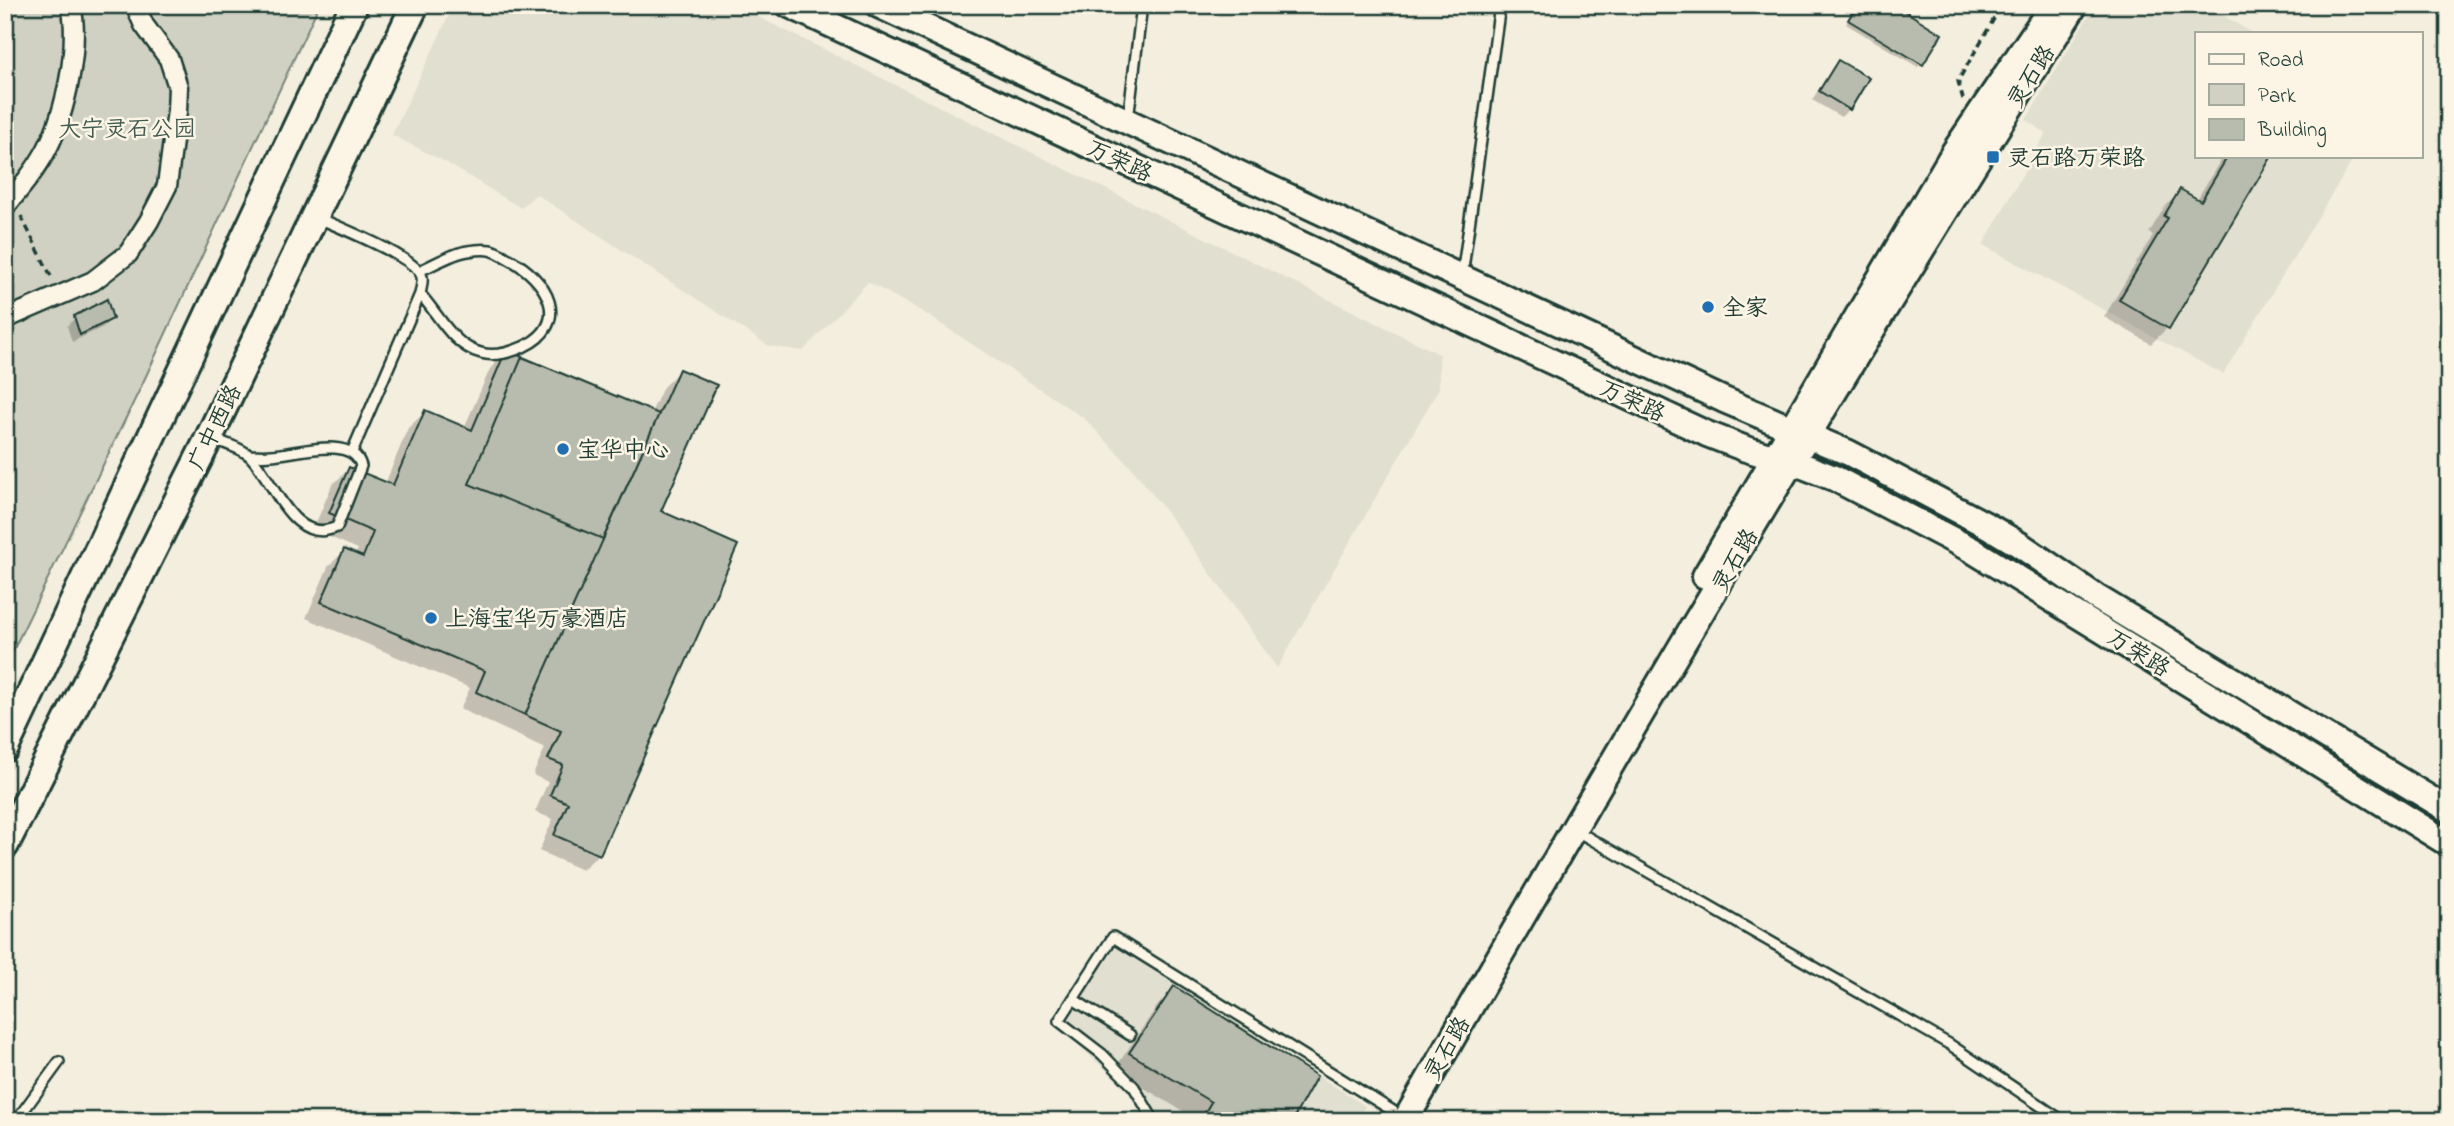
<svg xmlns="http://www.w3.org/2000/svg" width="2454" height="1126" viewBox="0 0 2454 1126" font-family="'Indie Flower','LXGW WenKai TC',sans-serif">
	<style>
		.built { fill: #e1dfd0 }
		.green { fill: #d0d1c2; stroke: #78877b; stroke-width: 2 }
		.shadow { fill: #0003 }
		.building { fill: #b8bcae; stroke: #1f3d34; stroke-width: 2 }
		.lines { fill: none; stroke-linecap: round; stroke-linejoin: round }
		.lane-casing { stroke: #1f3d34; stroke-width: 14 }
		.street-casing { stroke: #1f3d34; stroke-width: 23 }
		.secondary-casing { stroke: #1f3d34; stroke-width: 30 }
		.primary-casing { stroke: #1f3d34; stroke-width: 32 }
		.path { stroke: #1f3d34; stroke-width: 3.5; stroke-dasharray: 7 5; stroke-linecap: butt }
		.lane { stroke: #fcf5e5; stroke-width: 9 }
		.street { stroke: #fcf5e5; stroke-width: 18 }
		.secondary { stroke: #fcf5e5; stroke-width: 24 }
		.primary { stroke: #fcf5e5; stroke-width: 26 }
		.poi-dot { fill: #1f6fb2; stroke: #fcf5e5; stroke-width: 2.5 }
		.labels { text-anchor: middle; stroke-width: 5; stroke-linejoin: round; paint-order: stroke }
		.street-label { font-size: 23px; fill: #1f3d34; stroke: #fcf5e5 }
		.park-label { font-size: 23px; fill: #425b50; stroke: #fcf5e5 }
		.poi-label { font-size: 23px; fill: #1f3d34; stroke: #fcf5e5; text-anchor: start }
	</style>
	<rect width="100%" height="100%" fill="#f3eede"/>
	<filter id="ink" filterUnits="userSpaceOnUse"><feTurbulence type="fractalNoise" baseFrequency=".0143" numOctaves="2"/><feDisplacementMap in="SourceGraphic" scale="14" xChannelSelector="R" yChannelSelector="G"/><feConvolveMatrix kernelMatrix="1 2 1 2 8 2 1 2 1" color-interpolation-filters="sRGB"/></filter>
	<g filter="url(#ink)">
		<!-- built -->
		<path class="built" d="M454 5H734L1439 354V388L1277 668 1178 527 1132 468 1084 418 923 312 868 282 803 351 769 346 536 194 521 208 447 163 392 135Z
			M2095 5H2206L2252 33H2197V156H2355L2223 374 1983 245 2046 133 2026 120Z
			M1106 938 1365 1106 1356 1121H1145L1131 1093 1052 1021Z"/>
		<!-- green -->
		<path class="green" d="M5 5H319L139 391 5 667Z"/>
		<!-- shadow -->
		<path class="shadow" d="M1857 5 1921 64 1918 67 1846 24Z
			M1839 62 1849 109 1841 117 1812 100 1831 70Z
			M2223 156H2270L2167 328 2151 344 2104 317 2153 235 2149 233 2164 208 2180 191 2196 201Z
			M75 318 111 319 103 327 72 342 67 326Z
			M506 352 651 413 663 387 679 371 659 512 599 854 582 870 539 851 553 819 535 812 548 782 533 775 545 748 460 709 470 688 306 618 328 567 344 551 355 555 358 549 313 530 332 485 349 469 385 484 408 428 425 412 464 428 490 369Z
			M1174 988 1290 1121H1195L1196 1119 1114 1070 1158 1005Z"/>
		<!-- building -->
		<path class="building" d="M1857 5H1895L1942 34 1923 65 1848 20Z
			M1838 60 1869 78 1850 110 1819 91Z
			M2228 156H2272L2169 329 2119 300 2168 218 2164 216 2180 189 2201 201Z
			M107 299 113 319 80 335 74 316Z
			M506 350 659 414 525 715 476 692 485 671 321 602 344 549 363 557 373 532 329 513 349 467 393 485 425 410 472 430Z
			M522 357 659 414 603 539 469 484Z
			M679 369 717 385 661 511 738 545 600 855 554 835 568 803 550 795 563 765 548 759 561 731 525 715Z
			M1174 986 1317 1076 1292 1121H1200L1211 1102 1129 1053Z"/>
		<g class="lines">
			<!-- lane casing -->
			<g class="lane-casing">
				<path id="lane" d="M1128 120 1142 5
					M316 217C336 226 418 258 422 277 423 282 421 289 420 294L352 452
					M419 271C434 265 452 253 468 251 474 250 484 249 490 250 496 251 504 256 509 259 547 279 573 323 523 347 511 352 494 357 481 353 452 346 438 313 420 294
					M1462 276 1500 5
					M211 438C223 443 242 448 251 457 275 482 293 547 337 527L361 466C353 434 295 454 271 455 264 456 257 455 249 455
					M1575 830 1949 1044 2063 1121
					M1073 999 1130 1035
					M16 1121 59 1062
					M1154 1121 1134 1087 1102 1054 1059 1021 1113 937 1393 1111"/>
			</g>
			<!-- street casing -->
			<g class="street-casing">
				<path id="street" d="M5 207C20 189 36 170 47 149 66 112 80 45 71 5
					M5 319 93 281 128 254 149 221 167 186 177 111 178 87 169 59 144 25 135 5"/>
			</g>
			<!-- secondary casing -->
			<g class="secondary-casing">
				<path id="secondary" d="M789 5 1707 434 1746 449 1806 467 1834 478 1972 550 2449 844
					M878 5 1724 400 1849 453 1988 526 2020 545 2096 597 2449 810
					M1705 576 1954 152 2053 5
					M1405 1121C1620 744 1842 371 2075 5"/>
			</g>
			<!-- primary casing -->
			<g class="primary-casing">
				<path id="primary" d="M5 748 354 5
					M5 845 206 444 415 5"/>
			</g>
			<!-- path -->
			<path class="path" d="M1963 99 1958 81 2002 5
				M21 216 52 278"/>
			<!-- lane -->
			<use href="#lane" class="lane"/>
			<!-- street -->
			<use href="#street" class="street"/>
			<!-- secondary -->
			<use href="#secondary" class="secondary"/>
			<!-- primary -->
			<use href="#primary" class="primary"/>
		</g>
	</g>
	<!-- markers -->
	<g class="poi-dot">
		<rect x="1986" y="150" width="14" height="14" rx="3.5"/>
		<circle cx="1708" cy="307" r="7"/>
		<circle cx="563" cy="449" r="7"/>
		<circle cx="431" cy="618" r="7"/>
	</g>
	<g class="labels">
		<!-- street labels -->
		<g class="street-label">
			<text transform="translate(2030 76) rotate(-58)" y="8">灵石路</text>
			<text transform="translate(1120 160) rotate(25)" y="8">万荣路</text>
			<text transform="translate(1633 400) rotate(25)" y="8">万荣路</text>
			<text transform="translate(214 427) rotate(-64)" y="8">广中西路</text>
			<text transform="translate(1734 560) rotate(-60)" y="8">灵石路</text>
			<text transform="translate(2139 652) rotate(32)" y="8">万荣路</text>
			<text transform="translate(1446 1048) rotate(-60)" y="8">灵石路</text>
		</g>
		<!-- park labels -->
		<g class="park-label">
			<text x="127" y="136">大宁灵石公园</text>
		</g>
		<!-- poi labels -->
		<g class="poi-label">
			<text x="2007" y="165">灵石路万荣路</text>
			<text x="1722" y="315">全家</text>
			<text x="577" y="457">宝华中心</text>
			<text x="445" y="626">上海宝华万豪酒店</text>
		</g>
	</g>
	<!-- margin -->
	<rect width="2454" height="1126" fill="none" stroke="#fcf5e5" stroke-width="28"/>
	<rect x="14" y="14" width="2426" height="1098" fill="none" stroke="#1f3d34" stroke-width="2.5" filter="url(#ink)"/>
	<!-- legend -->
	<rect x="2195" y="32" width="228" height="126" fill="#fcf5e5" stroke="#a4ab9e" stroke-width="2"/>
	<rect x="2209" y="54" width="35" height="10" fill="#fcf5e5" stroke="#a4ab9e" stroke-width="2"/>
	<text x="2258" y="66" font-size="21" fill="#1f3d34">Road</text>
	<rect x="2209" y="84" width="35" height="21" fill="#d0d1c2" stroke="#a4ab9e" stroke-width="2"/>
	<text x="2258" y="102" font-size="21" fill="#1f3d34">Park</text>
	<rect x="2209" y="119" width="35" height="21" fill="#b8bcae" stroke="#a4ab9e" stroke-width="2"/>
	<text x="2258" y="136" font-size="21" fill="#1f3d34">Building</text>
</svg>
